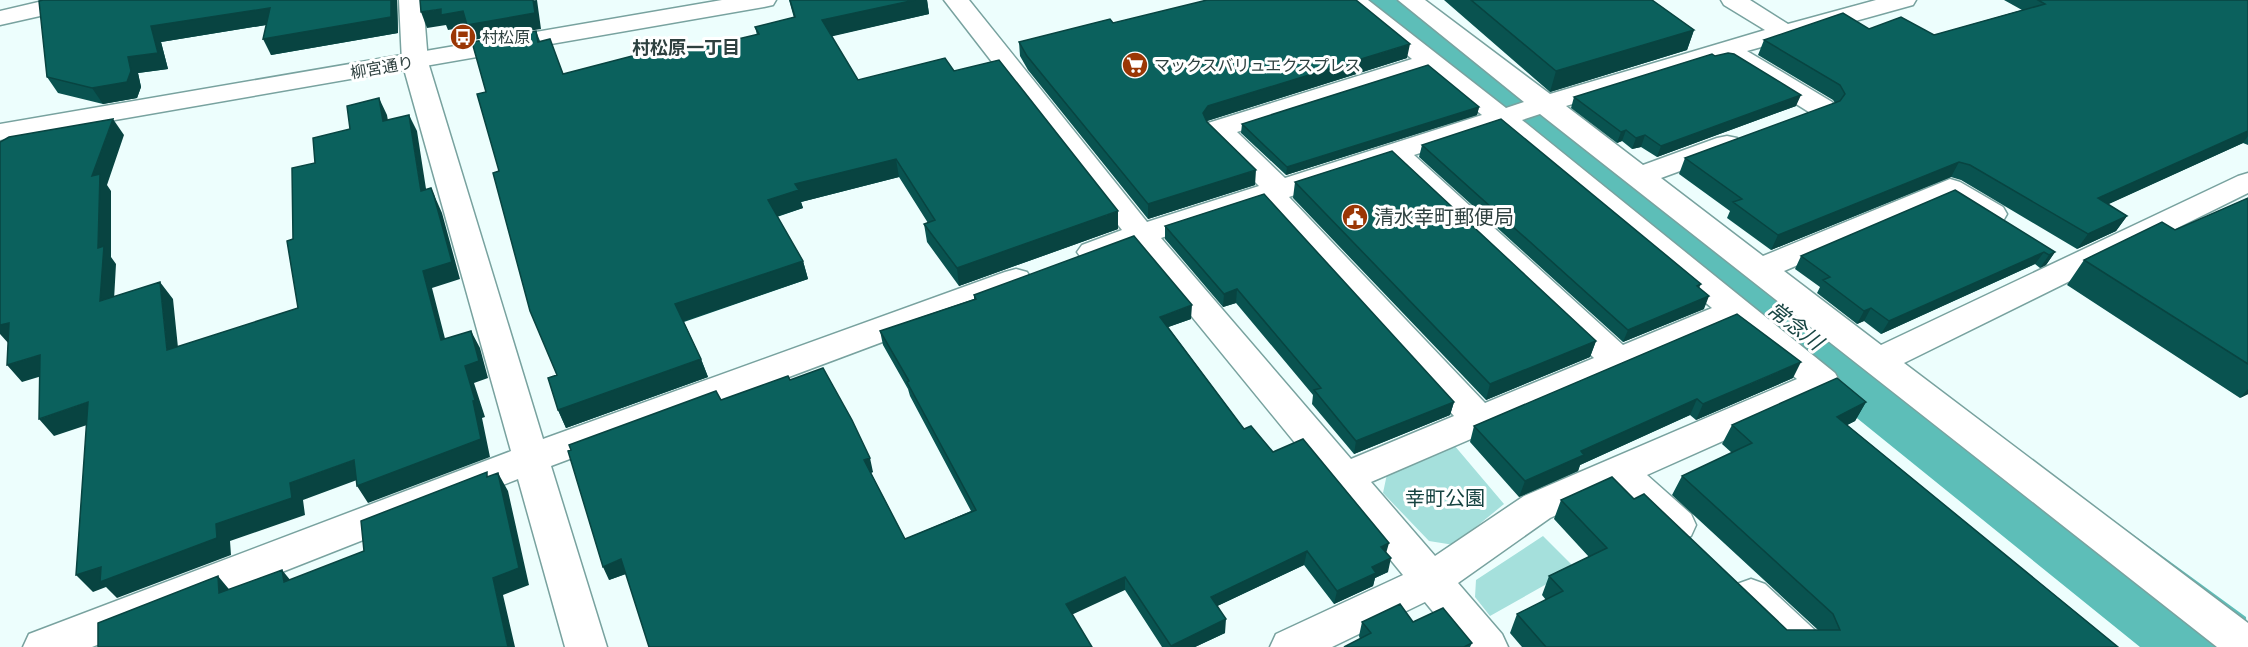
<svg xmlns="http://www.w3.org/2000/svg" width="2248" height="647" viewBox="0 0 2248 647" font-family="'Space Grotesk','Noto Sans JP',sans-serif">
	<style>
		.green { fill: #a5e0dc }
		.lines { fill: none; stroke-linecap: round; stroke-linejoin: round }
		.river { fill: #5dbeb8; fill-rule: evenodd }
		.minor-casing { stroke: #78a29f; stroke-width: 3 }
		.tertiary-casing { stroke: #78a29f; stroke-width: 3 }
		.minor { fill: #fff; fill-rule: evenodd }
		.tertiary { fill: #fff; fill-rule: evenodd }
		.wall { fill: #095350 }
		.shaded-wall { fill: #084441 }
		.building { fill: #0b615d; stroke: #084441; stroke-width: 1.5 }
		.labels { text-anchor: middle; stroke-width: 6; stroke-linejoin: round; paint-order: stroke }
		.far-poi-label { font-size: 16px; fill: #2e403f; stroke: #fff; text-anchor: start }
		.far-street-label { font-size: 16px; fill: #2e403f; stroke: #fff }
		.far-neighbourhood-label { font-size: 18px; font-weight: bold; fill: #2e403f; stroke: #fff }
		.poi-label { font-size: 20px; fill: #2e403f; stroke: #fff; text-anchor: start }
		.park-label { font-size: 20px; fill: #164341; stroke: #fff }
		.water-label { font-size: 21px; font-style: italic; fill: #194644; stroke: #fff }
	</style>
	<rect width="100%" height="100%" fill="#edfefd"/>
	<!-- green -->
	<path class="green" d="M1454 445 1504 504 1454 545 1429 541 1383 493 1387 474Z
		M1543 536 1575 568 1490 616 1475 597 1476 580Z"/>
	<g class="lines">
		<!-- river -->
		<path class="river" d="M1354 0H1417L1747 253 2246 617 2248 647H2140L1695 287 1362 12Z"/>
		<!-- minor casing -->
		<g class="minor-casing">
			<path id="minor" d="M47 0H92L89 5 0 25V11Z
				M399 0H423L428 62 543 439 1005 272 1016 269 1027 272 1032 280 1027 288 551 466 607 647H565L518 479 92 647H23L29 634 511 451 402 62Z
				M944 0H969L1147 222 1259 186 1208 135 1204 129 1208 123 1412 59 1341 0H1368L1506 108 1524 102 1398 0H1425L1550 94 1765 30 1724 5 1721 0H1750L1788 24 1876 0H1916L1913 5 1747 51 1832 102 1836 108 1832 114 1822 116 1812 114 1723 58 1566 106 1643 165 1717 138 1727 136 1737 138 1741 144 1737 150 1661 178 1763 256 1950 179 1960 182 2003 207 2007 214 2003 221C1982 226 1965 211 1948 200L1784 271 1881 345 2238 176 2248 173V193L1904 363 2248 623V647H2217L1540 114 1522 120 1835 373 1840 382 1835 391 1647 475 1691 514 1696 525 1691 536 1677 541 1663 536 1614 489 1550 518 1458 583 1502 634 1508 647H1462L1425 602 1332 647H1270L1276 634 1403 575 1135 247 1093 262 1082 259 1077 252 1082 245 1122 230ZM1427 71 1482 115 1285 178 1237 132ZM1497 128 1712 308 1623 345 1414 155ZM1389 163 1594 358 1485 403 1289 197ZM1263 204 1454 416 1351 459 1161 238ZM1733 326 1797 379 1524 496 1435 556 1371 482Z
				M1751 579 1765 584 1819 634 1825 647H1776L1737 608 1731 596 1737 584Z"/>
		</g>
		<!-- tertiary casing -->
		<g class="tertiary-casing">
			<path id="tertiary" d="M722 0H776L773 5 764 7 0 140V124Z"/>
		</g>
		<!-- minor -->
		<use href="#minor" class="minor"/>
		<!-- tertiary -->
		<use href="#tertiary" class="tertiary"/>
	</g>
	<!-- wall -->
	<path class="wall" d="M43 0H397L398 33 271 55 266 25 161 42 168 69 138 73 141 87 137 98 103 104 58 93 47 77Z
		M789 0H927L929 14 831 36 858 80 954 71 1118 229 959 286 927 242 924 224 928 223 899 177 801 202 803 208 777 217 803 261 808 279 684 322 701 359 708 377 566 428 558 410 557 375 499 171 486 92 536 31 540 41 563 74 679 53 757 35 755 27 794 18Z
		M1444 0H1652L1694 30 1687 50 1550 92Z
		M2004 0H2248V145L2243 143 2108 204 2127 216 2116 231 2077 249 1961 180 1951 177 1771 250 1727 218 1730 211 1679 174 1685 158 1835 103 1833 100 1758 55 1764 40 1869 29 1934 35 2022 10Z
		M1113 23 1407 58 1207 121 1255 185 1148 219 1028 70 1020 56 1019 42Z
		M1574 97 1796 106 1657 157 1641 147 1632 149 1622 141 1617 143 1571 108Z
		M1479 107 1477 115 1286 175 1241 133 1242 124Z
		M1422 145 1701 284 1699 288 1704 309 1623 342 1419 157Z
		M1295 182 1596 341 1590 357 1486 400 1293 198Z
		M2248 198V394L2240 398 2067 285 2084 260 2175 230Z
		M1165 226 1454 402 1450 415 1354 454 1312 404 1313 395 1236 303 1223 307 1165 239Z
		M2055 252 2046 265 2040 268 2035 264 1881 334 1864 321 1857 324 1817 293 1820 287 1795 269 1801 256Z
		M974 295 1191 319 1168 327 1244 429 1273 452 1386 553 1388 572 1375 578 1373 586 1334 604 1304 565 1217 606 1225 633 1195 647H1162L1125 590 626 574 609 580 721 400 790 380 873 472 871 473 905 539 971 511 910 396 908 389 883 345 880 331 974 299Z
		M1793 378 1696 420 1690 415 1580 465 1578 471 1519 497 1470 442 1474 426Z
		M1866 402 1855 421 1847 425 2118 647H1522L1510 633 1517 614 1546 600 1542 595 1549 576 1589 557 1554 519 1561 500 1634 499 1787 630H1818L1672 495 1682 476 1732 453 1722 444 1732 425Z
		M1362 622H1413L1472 643 1470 647H1344L1360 639 1359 636Z"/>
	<!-- shaded-wall -->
	<path class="shaded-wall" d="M391 0H397L398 33 271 55 263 39Z
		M537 0 541 29 473 40 468 27 448 30 446 25 427 28 421 12 441 9Z
		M915 0H927L929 14 825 38 822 20Z
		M270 8 278 23 161 42 168 69 138 73 141 87 137 98 103 104 92 88 151 26Z
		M1694 30 1687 50 1550 92 1556 71Z
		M1410 44 1407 58 1207 121 1202 128 1203 113 1208 106Z
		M1801 95 1796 106 1657 157 1661 146Z
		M379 98 387 115 391 138 383 121Z
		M1479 107 1477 115 1286 175 1287 167Z
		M409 115 417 131 429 208 421 191Z
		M113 119 124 135 107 185 111 191V257L116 264 113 318 100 301 92 176Z
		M1626 130 1622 141 1617 143 1621 132Z
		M2248 131V136L2243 143 2087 214 2098 198Z
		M1645 135 1641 147 1632 149 1636 138Z
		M896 159 899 177 801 202 803 208 772 218 768 200 795 184Z
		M1959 162 1951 177 1771 250 1778 235Z
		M1256 170 1255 185 1148 219V204Z
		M431 188 442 213 460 279 432 288 450 358 441 340 423 271Z
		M1118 211V229L959 286 957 268Z
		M2127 216 2116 231 2077 249 2088 234Z
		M2044 252 2035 264 1881 334 1889 321Z
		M2055 252 2046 265 2040 268 2049 255Z
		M803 261 808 279 681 322 675 304Z
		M160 282 173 299 180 367 167 350Z
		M1237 289 1236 303 1223 307 1224 294Z
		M1709 296 1704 309 1623 342 1628 330Z
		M1192 305 1191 319 1160 330V317Z
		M1871 308 1864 321 1857 324 1864 311Z
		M0 312 24 340 9 344 0 334Z
		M471 331 480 348 488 378 474 383 485 417 482 418 490 457 368 503 357 486 473 401 465 366Z
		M1596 341 1590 357 1486 400 1490 384Z
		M40 355 55 372 22 382 7 365Z
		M701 359 708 377 566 428 558 410Z
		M1801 362 1793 378 1696 420 1703 404Z
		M2248 389V394L2240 398Z
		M1697 399 1690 415 1580 465 1578 471 1519 497 1525 481 1581 451Z
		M88 402 102 420 54 436 39 419Z
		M1454 402 1450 415 1354 454 1356 441Z
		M1866 402 1855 421 1826 436 1837 417Z
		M870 458 873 472 867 474 864 460Z
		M354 460 365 477 303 500 305 515 230 541 231 555 117 598 106 587 93 592 76 575 290 483Z
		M498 473 508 491 529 585 503 595 515 647H508L493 578Z
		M1389 543 1385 557 1381 547Z
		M1307 551 1304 565 1209 610 1211 597Z
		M1391 558 1388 572 1375 578 1373 586 1334 604 1337 591 1372 567Z
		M621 559 628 573 609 580 603 567Z
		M282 570 296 587 284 582Z
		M218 576 233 594 219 593Z
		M1125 577V590L1067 617 1066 604Z
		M1226 619 1225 633 1195 647H1171V646Z"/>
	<!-- building -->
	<path class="building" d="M43 0H391V17L263 39 270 8 151 26 158 53 128 57 131 71 127 82 92 88 47 77 39 1Z
		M420 0H533L535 13 467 25 463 11 441 15V9L421 12Z
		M790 0H915L822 20 858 80 945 58 954 71 999 60 1118 211 957 268 924 224 935 220 896 159 795 184 799 190 768 200 803 261 675 304 701 359 558 410 548 378 557 375 530 311 493 173 499 171 477 94 486 92 472 42 536 31 538 42 550 39 563 74 674 45 679 53 759 34 755 27 795 17Z
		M1207 0H1356L1410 44 1208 106 1203 113 1207 122 1256 170 1148 204 1027 56 1019 42 1110 19 1113 23Z
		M1471 0H1652L1694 30 1556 71Z
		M2038 0H2248V131L2098 198 2127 216 2088 234 1970 165 1959 162 1778 235 1733 202 1742 199 1685 158 1840 101 1845 94 1840 85 1764 40 1843 13 1869 29 1901 17 1934 35 2045 4Z
		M1728 53 1734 54 1801 95 1661 146 1645 135 1636 138 1626 130 1621 132 1574 97 1712 54 1715 56Z
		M1428 65 1479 107 1287 167 1242 124Z
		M379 98 383 121 409 115 421 191 431 188 434 196 452 262 423 271 441 340 471 331 479 361 465 366 475 400 473 401 481 439 357 486 354 460 290 483 292 498 216 524 217 538 100 582 101 567 76 575 88 402 39 419 40 355 7 365 9 323 0 325V142L9 137 113 119 92 176 100 174 98 248 104 246 100 301 160 282 167 350 298 308 287 241 293 239 292 168 315 163 313 138 350 129 347 106Z
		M1501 119 1701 284 1697 286 1709 296 1628 330 1422 145Z
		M1392 151 1596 341 1490 384 1295 182Z
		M1955 190 2055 252 2049 255 2044 252 1889 321 1871 308 1864 311 1823 280 1830 277 1801 256Z
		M1264 194 1454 402 1356 441 1314 390 1321 388 1237 289 1224 294 1165 226Z
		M2248 198V364L2084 260 2162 222 2175 230Z
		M1134 236 1192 305 1160 317 1244 429 1251 426 1273 452 1303 439 1389 543 1381 547 1391 558 1372 567 1376 573 1337 591 1307 551 1211 597 1226 619 1171 646 1125 577 1066 604 1092 647H649L621 559 603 567 568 451 571 450 569 445 716 391 721 400 788 376 790 380 823 368 852 420 870 458 864 460 905 539 976 510 907 382 909 381 880 331 976 299 974 295Z
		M1737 314 1801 362 1703 404 1697 399 1581 451 1584 455 1525 481 1474 426Z
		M1837 378 1866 402 1837 417 2118 647H1546L1517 614 1563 591 1549 576 1607 548 1561 500 1612 477 1634 499 1644 494 1787 630H1840L1833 614 1682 476 1752 443 1732 425Z
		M487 472V477L498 473 519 568 493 578 508 647H98V623L218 576 219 593 282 570 284 582 364 551 361 521Z
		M1400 604 1413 622 1443 608 1472 643 1464 647H1344L1371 633 1362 622Z"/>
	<!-- icons -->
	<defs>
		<g id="bus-disc" transform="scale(1.35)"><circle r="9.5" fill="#9b3705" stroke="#fff"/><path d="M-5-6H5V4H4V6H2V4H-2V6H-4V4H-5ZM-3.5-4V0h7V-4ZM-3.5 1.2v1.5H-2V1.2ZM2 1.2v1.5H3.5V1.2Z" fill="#fff"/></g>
		<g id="supermarket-disc" transform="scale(1.35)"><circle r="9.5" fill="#9b3705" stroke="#fff"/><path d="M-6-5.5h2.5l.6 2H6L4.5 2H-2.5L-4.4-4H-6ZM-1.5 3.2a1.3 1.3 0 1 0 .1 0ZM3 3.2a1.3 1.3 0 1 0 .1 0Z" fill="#fff"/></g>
		<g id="civic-disc" transform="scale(1.35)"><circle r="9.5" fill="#9b3705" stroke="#fff"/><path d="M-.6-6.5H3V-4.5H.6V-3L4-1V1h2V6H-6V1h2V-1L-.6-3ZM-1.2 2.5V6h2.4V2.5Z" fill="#fff"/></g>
	</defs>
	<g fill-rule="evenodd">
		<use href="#bus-disc" x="463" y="37"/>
		<use href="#supermarket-disc" x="1135" y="65"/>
		<use href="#civic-disc" x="1355" y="217"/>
	</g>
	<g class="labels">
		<!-- far-poi labels -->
		<g class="far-poi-label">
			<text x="482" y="43">村松原</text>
			<text x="1154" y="71">マックスバリュエクスプレス</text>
		</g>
		<!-- far-street labels -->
		<g class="far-street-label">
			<text transform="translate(382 67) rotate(-10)" y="6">柳宮通り</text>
		</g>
		<!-- far-neighbourhood labels -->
		<g class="far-neighbourhood-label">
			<text x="686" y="54">村松原一丁目</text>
		</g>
		<!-- poi labels -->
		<g class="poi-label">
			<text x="1374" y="224">清水幸町郵便局</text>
		</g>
		<!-- park labels -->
		<g class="park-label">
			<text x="1445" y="505">幸町公園</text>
		</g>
		<!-- water labels -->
		<g class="water-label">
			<text transform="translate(1795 326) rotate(38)" y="7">常念川</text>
		</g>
	</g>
</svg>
